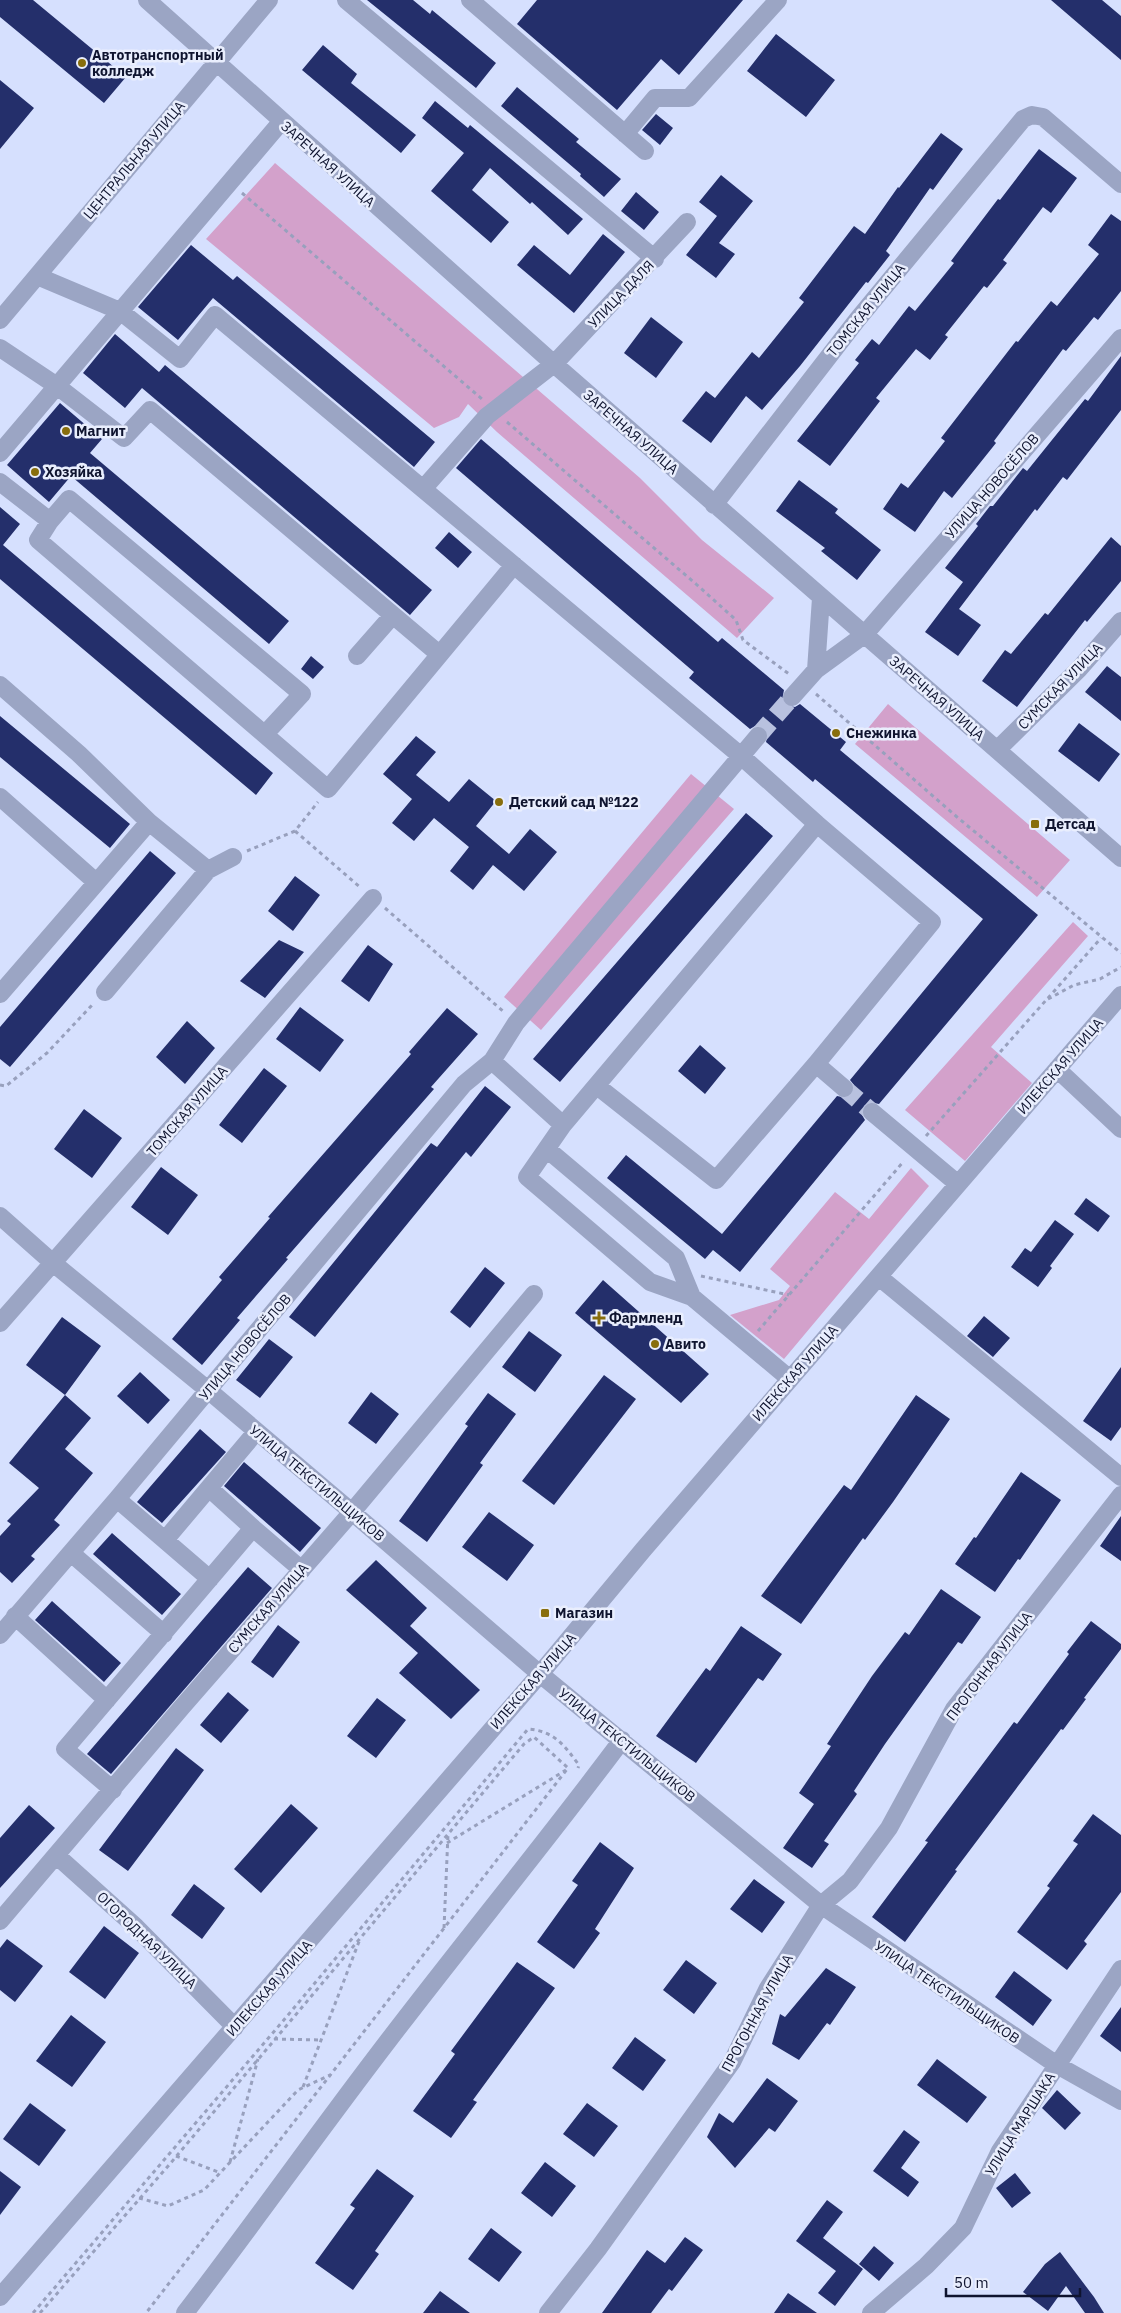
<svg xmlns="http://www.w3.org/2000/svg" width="1121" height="2313" viewBox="0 0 1121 2313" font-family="'IBM Plex Sans',sans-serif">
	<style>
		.forest { fill: #d3a1cb }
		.building { fill: #242f6b }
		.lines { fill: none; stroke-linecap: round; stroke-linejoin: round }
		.minor-tunnel { stroke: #b8c1df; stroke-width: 18; stroke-dasharray: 18 9; stroke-linecap: butt }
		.path { stroke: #98a0bd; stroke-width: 3; stroke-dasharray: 4 4; stroke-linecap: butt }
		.minor { stroke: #9ba5c4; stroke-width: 18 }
		.poi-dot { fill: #886e0d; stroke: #e9eefd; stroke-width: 2 }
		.labels { text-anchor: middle; stroke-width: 5; stroke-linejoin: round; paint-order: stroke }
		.poi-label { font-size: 14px; font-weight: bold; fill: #0f142f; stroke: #e9eefd; text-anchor: start }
		.street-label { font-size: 14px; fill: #0f142f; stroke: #e9eefd }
	</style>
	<rect width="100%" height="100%" fill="#d6e0fe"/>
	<!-- forest -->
	<path class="forest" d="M275 163 640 478 702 540 774 598 737 638 497 432 468 404 459 417 434 428 206 239Z
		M888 704 1070 860 1037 897 855 744Z
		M691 774 734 809 541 1030 504 997Z
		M1073 922 1088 936 991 1047 1032 1083 965 1161 905 1110Z
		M911 1168 929 1186 784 1359 730 1315 779 1300 790 1286 770 1269 835 1192 869 1219Z"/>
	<!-- building -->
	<path class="building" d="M0 0H33L126 77 104 103 0 17Z
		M367 0H413L430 14 432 10 496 63 476 88Z
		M537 0H743L679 75 661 59 617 110 517 24Z
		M1051 0H1102L1121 16V60Z
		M776 34 835 80 806 117 747 71Z
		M323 45 357 74 351 83 416 135 401 153 302 70Z
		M0 80 34 108 0 149Z
		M517 87 579 139 576 142 621 179 604 197 580 176 581 174 501 106Z
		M435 101 468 128 470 125 583 219 568 235 532 202 530 204 490 168 472 190 509 222 491 243 431 191 464 153 422 118Z
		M656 114 673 128 660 145 642 130Z
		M941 133 963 149 933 190 930 188 886 251 890 255 868 283 866 282 800 366 762 410 746 396 711 443 682 421 706 391 715 398 752 352 759 358 804 302 799 298 854 226 865 234 898 187 899 188Z
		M1039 149 1077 178 1051 213 1043 207 1003 260 1007 263 987 288 984 286 945 335 948 337 930 360 916 349 876 398 880 401 830 466 797 441 859 363 855 360 872 339 879 345 909 306 915 311 954 263 951 261 998 199 1000 200Z
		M721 175 753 201 719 243 735 254 716 278 686 255 717 216 699 202Z
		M636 192 659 212 644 230 621 211Z
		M1111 214 1121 221V291L1098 320 1094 317 1066 351 1063 349 994 441 996 443 952 498 944 491 915 532 883 509 901 483 908 488 945 441 941 438 1016 341 1018 342 1051 301 1057 306 1099 254 1088 245Z
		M603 234 625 252 574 313 517 265 534 245 570 275Z
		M191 245 233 280 237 276 435 442 414 467 213 298 178 340 138 307Z
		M651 317 683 342 656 378 624 353Z
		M115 334 159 372 165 365 432 590 410 615 142 388 125 408 83 373Z
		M1121 356V410L1067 480 1063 477 1037 511 1035 509 959 609 981 625 958 656 925 632 963 582 945 568 978 526 976 524 990 506H993L1023 468 1027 471 1085 399 1088 401Z
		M60 403 102 439 90 453 289 621 269 644 71 476 49 502 7 465Z
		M481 439 718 642 722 638 784 690 782 700 785 705 795 707 800 704 846 742 840 750 1038 915 879 1104 869 1102 864 1106 862 1115 865 1120 740 1272 713 1250 705 1259 607 1178 626 1155 722 1234 837 1096 847 1098 852 1094 854 1085 850 1080 983 919 815 779 813 782 766 742 768 733 764 728 755 726 750 729 689 678 694 672 456 468Z
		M799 480 838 509 835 513 881 550 857 580 821 551 825 548 776 511Z
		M0 507 20 524 3 545 273 773 256 795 0 579Z
		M449 532 472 552 458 568 435 548Z
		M1111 537 1121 546V581L1087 622 1085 620 1017 707 982 681 1005 650 1011 654 1045 613 1048 615Z
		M311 656 324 667 313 679 301 669Z
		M1107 666 1121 677V721L1085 692Z
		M0 716 130 824 110 848 0 757Z
		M1079 723 1120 754 1099 782 1058 751Z
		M416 736 436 752 416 775 449 802 469 779 496 801 476 826 509 854 530 829 557 852 524 891 493 865 473 890 450 871 469 847 434 818 414 841 392 823 412 799 383 774Z
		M746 813 773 836 560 1082 533 1059Z
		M150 851 176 873 10 1067 0 1059V1027Z
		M295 876 320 895 293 931 268 911Z
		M279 940 304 952 265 998 240 981Z
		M368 945 393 964 369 1002 341 981Z
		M300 1007 344 1040 320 1072 276 1039Z
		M447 1008 478 1034 431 1087 434 1089 286 1258 288 1259 237 1318 240 1320 202 1365 172 1339 222 1280 219 1277 270 1218 268 1217 411 1054 409 1052Z
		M187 1021 215 1048 185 1084 156 1057Z
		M700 1045 726 1068 705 1094 678 1071Z
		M264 1068 287 1086 242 1143 219 1125Z
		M485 1086 511 1107 471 1157 466 1152 315 1337 289 1317 431 1143 437 1147Z
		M84 1109 122 1138 92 1178 54 1149Z
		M161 1167 198 1195 168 1235 131 1207Z
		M1086 1198 1110 1216 1098 1232 1074 1214Z
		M1055 1220 1074 1234 1050 1266 1052 1268 1038 1287 1011 1267 1025 1248 1031 1252Z
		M485 1267 505 1283 470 1328 450 1312Z
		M603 1280 709 1374 681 1403 575 1313Z
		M984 1316 1010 1338 993 1357 967 1336Z
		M62 1317 101 1346 65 1395 26 1365Z
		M529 1331 562 1355 535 1392 502 1367Z
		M269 1339 293 1357 260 1398 236 1380Z
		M1121 1367V1427L1111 1441 1083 1421Z
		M140 1372 170 1400 148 1424 117 1396Z
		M604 1375 636 1399 554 1505 522 1481Z
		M371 1392 399 1414 376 1444 348 1423Z
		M488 1393 516 1414 480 1463 483 1465 427 1542 399 1521 468 1426 465 1424Z
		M65 1395 91 1418 65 1449 93 1473 54 1520 60 1525 31 1556 35 1559 12 1583 0 1572V1536L11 1524 7 1521 39 1488 9 1463Z
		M916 1395 950 1419 893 1502 865 1540 863 1538 801 1624 761 1596 844 1485 851 1490Z
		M200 1429 226 1452 162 1523 137 1502Z
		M244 1462 321 1528 300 1552 224 1486Z
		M1021 1472 1061 1500 1020 1560 1018 1559 995 1592 955 1564 974 1537 976 1538Z
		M489 1512 534 1545 507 1581 462 1547Z
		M1121 1516V1561L1100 1546Z
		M112 1533 181 1594 162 1615 93 1554Z
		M376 1560 427 1608 410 1626 480 1690 451 1719 399 1673 418 1653 346 1590Z
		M248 1567 272 1588 111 1774 87 1754Z
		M941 1589 981 1617 962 1644 958 1642 885 1744 854 1791 857 1794 824 1841 829 1844 812 1868 783 1848 814 1804 799 1793 831 1746 827 1744 872 1676 905 1632 909 1635Z
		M52 1601 121 1663 104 1682 35 1620Z
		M1091 1621 1121 1644V1649L1084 1698 1086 1699 1063 1730 1061 1729 955 1870 957 1871 905 1942 872 1917 928 1842 925 1841 1014 1722 1017 1724 1069 1654 1067 1652Z
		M278 1625 300 1642 273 1678 251 1662Z
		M741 1626 782 1654 763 1681 758 1678 696 1763 656 1736 706 1668 710 1671Z
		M228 1692 249 1710 221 1743 200 1725Z
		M377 1698 406 1720 376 1758 347 1736Z
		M176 1748 204 1770 128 1871 99 1850Z
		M291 1804 318 1828 261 1893 234 1869Z
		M29 1805 55 1828 0 1888V1838Z
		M1093 1814 1121 1835V1892L1084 1941 1087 1944 1067 1970 1017 1932 1050 1888 1047 1886 1078 1844 1073 1841Z
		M600 1842 634 1868 595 1929 600 1933 574 1969 537 1942 578 1885 572 1881Z
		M754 1879 785 1902 762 1933 730 1909Z
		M194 1884 225 1908 202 1939 171 1915Z
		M104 1926 139 1953 105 1999 69 1972Z
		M7 1939 43 1966 15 2002 0 1990V1948Z
		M686 1960 717 1983 694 2014 663 1990Z
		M517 1962 555 1988 473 2100 477 2102 451 2138 413 2111 455 2054 451 2051Z
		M826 1968 856 1987 830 2025 827 2023 799 2060 772 2044 780 2014 785 2017Z
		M1014 1971 1052 2000 1033 2026 995 1997Z
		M1121 2007V2052L1100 2036Z
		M71 2015 106 2042 72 2087 36 2061Z
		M635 2037 666 2060 643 2091 612 2068Z
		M937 2059 987 2097 967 2123 917 2085Z
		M767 2078 798 2101 775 2132 769 2128 735 2168 707 2137 719 2113 733 2123Z
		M1057 2090 1081 2113 1065 2130 1042 2108Z
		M30 2103 66 2130 39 2166 3 2139Z
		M587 2103 618 2126 594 2157 563 2134Z
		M904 2130 920 2142 901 2168 919 2182 908 2197 873 2171Z
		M545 2162 576 2186 552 2217 521 2193Z
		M377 2169 414 2196 375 2251 379 2254 353 2290 315 2263 355 2208 350 2205Z
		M0 2171 21 2187 0 2215Z
		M1015 2173 1031 2193 1012 2208 996 2188Z
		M827 2200 843 2212 823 2238 863 2269 835 2306 818 2293 836 2271 796 2241Z
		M491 2228 522 2252 499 2282 468 2259Z
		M685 2237 703 2250 672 2291 669 2289 651 2313H602L647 2250 665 2263Z
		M874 2246 894 2263 879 2281 859 2264Z
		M1060 2252 1094 2297 1104 2313H1085L1066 2286 1048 2311 1023 2292 1045 2264Z
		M440 2291 470 2313H423Z
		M788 2293 817 2313H774Z"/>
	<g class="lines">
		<!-- minor-tunnel -->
		<path class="minor-tunnel" d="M758 736 792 697
			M844 1088 872 1112"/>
		<!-- path -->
		<path class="path" d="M242 193 482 399
			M507 422 696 584 736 620 743 640 789 674
			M816 694 957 817 1121 953
			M295 831 361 888
			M247 851 295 831 318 802
			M385 908 504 1012
			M1048 999 1074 985 1100 979 1121 967
			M0 1085 6 1086 47 1053 94 1003
			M926 1136 1101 938
			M701 1276 789 1295
			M758 1331 904 1161
			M447 1843 566 1770
			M444 1928 448 1834
			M274 2039 321 2040
			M303 2087 360 1939
			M176 2156 221 2173
			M230 2162 258 2059
			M139 2198 168 2206 204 2190 298 2090 330 2075
			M33 2313 283 2021 528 1729C554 1731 564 1745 579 1765L578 1768
			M40 2313 169 2165 524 1744 534 1737 568 1768 146 2313"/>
		<!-- minor -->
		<path class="minor" d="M147 0 554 364 1121 858
			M346 0 655 259
			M470 0 645 151
			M625 134 655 98H689L778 0
			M687 222 554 364 487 416 423 489 741 756 817 824
			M37 276 120 311 180 359 215 315 423 489
			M0 320 269 0
			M0 348 57 386 124 438 150 410 439 654
			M0 453 281 122
			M0 482 50 521 38 540 328 789 514 565
			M714 505 857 320 1023 119 1032 115 1043 117 1121 184
			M50 521 69 499 302 694 265 734
			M357 656 393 615
			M816 670 821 598
			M0 685 79 754 149 822
			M792 697 816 670 864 635 1121 338
			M997 750 1079 669 1121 621
			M0 797 96 882
			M105 992 208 870 233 857
			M0 994 149 822 208 870
			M492 1061 563 1125 527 1177 650 1282 692 1297 790 1379
			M1057 1069 1121 1129
			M597 1086 716 1180 816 1064 844 1088
			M872 1112 958 1184
			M563 1125 817 824 932 922 816 1064
			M548 1150 676 1258 692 1297
			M0 1216 53 1263 208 1390 352 1512 540 1674 821 1905 1057 2065 1121 2101
			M879 1277 1121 1477
			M0 1323 373 898
			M209 1488 253 1528
			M117 1499 210 1579
			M165 1540 256 1432
			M71 1553 164 1634
			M15 1616 107 1700
			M0 1635 117 1499 464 1084 492 1061 516 1023 758 736
			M113 1790 65 1749 253 1528 302 1570
			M57 1856 136 1927 235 2027
			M0 1921 182 1707 352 1512 534 1294
			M0 2297 540 1674 643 1550 1121 995
			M185 2313C254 2223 319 2131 388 2041 465 1940 546 1842 622 1740
			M548 2313 598 2249 732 2062 768 1988 821 1905 850 1881 889 1828 954 1709 1121 1495
			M871 2313 926 2266 963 2228 1000 2151 1121 1969"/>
	</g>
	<!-- markers -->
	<g class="poi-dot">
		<circle cx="82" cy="63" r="5"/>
		<circle cx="66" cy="431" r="5"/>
		<circle cx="35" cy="472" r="5"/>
		<circle cx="836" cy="733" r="5"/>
		<circle cx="499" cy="802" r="5"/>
		<rect x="1030" y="819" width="10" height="10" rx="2.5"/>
		<path d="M596.5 1310.5h5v5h5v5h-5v5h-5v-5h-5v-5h5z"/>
		<circle cx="655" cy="1344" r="5"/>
		<rect x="540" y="1608" width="10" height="10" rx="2.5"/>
	</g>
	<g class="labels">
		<!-- poi labels -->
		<g class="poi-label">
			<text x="92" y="60">Автотранспортный<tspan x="92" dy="16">колледж</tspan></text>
			<text x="76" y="436">Магнит</text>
			<text x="45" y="477">Хозяйка</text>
			<text x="846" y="738">Снежинка</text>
			<text x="509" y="807">Детский сад №122</text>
			<text x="1045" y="829">Детсад</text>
			<text x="609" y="1323">Фармленд</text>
			<text x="665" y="1349">Авито</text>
			<text x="555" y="1618">Магазин</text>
		</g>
		<!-- street labels -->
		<g class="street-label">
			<text transform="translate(134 160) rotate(-50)" y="5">ЦЕНТРАЛЬНАЯ УЛИЦА</text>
			<text transform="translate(328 164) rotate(42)" y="5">ЗАРЕЧНАЯ УЛИЦА</text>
			<text transform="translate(621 294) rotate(-46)" y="5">УЛИЦА ДАЛЯ</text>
			<text transform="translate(866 310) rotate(-51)" y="5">ТОМСКАЯ УЛИЦА</text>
			<text transform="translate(631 432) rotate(41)" y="5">ЗАРЕЧНАЯ УЛИЦА</text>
			<text transform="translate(992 486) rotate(-49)" y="5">УЛИЦА НОВОСЁЛОВ</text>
			<text transform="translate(1060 686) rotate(-46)" y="5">СУМСКАЯ УЛИЦА</text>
			<text transform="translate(937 698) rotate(41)" y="5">ЗАРЕЧНАЯ УЛИЦА</text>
			<text transform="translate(1060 1066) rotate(-49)" y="5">ИЛЕКСКАЯ УЛИЦА</text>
			<text transform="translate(187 1111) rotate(-49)" y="5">ТОМСКАЯ УЛИЦА</text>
			<text transform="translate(245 1347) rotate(-50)" y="5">УЛИЦА НОВОСЁЛОВ</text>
			<text transform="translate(795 1373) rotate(-49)" y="5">ИЛЕКСКАЯ УЛИЦА</text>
			<text transform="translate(317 1483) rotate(40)" y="5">УЛИЦА ТЕКСТИЛЬЩИКОВ</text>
			<text transform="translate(268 1608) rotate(-49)" y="5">СУМСКАЯ УЛИЦА</text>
			<text transform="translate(989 1666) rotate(-53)" y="5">ПРОГОННАЯ УЛИЦА</text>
			<text transform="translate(533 1681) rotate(-49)" y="5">ИЛЕКСКАЯ УЛИЦА</text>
			<text transform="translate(627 1745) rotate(39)" y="5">УЛИЦА ТЕКСТИЛЬЩИКОВ</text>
			<text transform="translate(147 1940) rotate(44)" y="5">ОГОРОДНАЯ УЛИЦА</text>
			<text transform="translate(269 1988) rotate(-49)" y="5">ИЛЕКСКАЯ УЛИЦА</text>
			<text transform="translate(947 1992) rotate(34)" y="5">УЛИЦА ТЕКСТИЛЬЩИКОВ</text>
			<text transform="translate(757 2013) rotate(-61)" y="5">ПРОГОННАЯ УЛИЦА</text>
			<text transform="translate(1020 2124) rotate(-58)" y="5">УЛИЦА МАРШАКА</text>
		</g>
	</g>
	<!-- scale -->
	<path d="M946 2288v8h134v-8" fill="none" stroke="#0f142f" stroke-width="2.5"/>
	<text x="954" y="2288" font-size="15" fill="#0f142f" stroke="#e9eefd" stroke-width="4" paint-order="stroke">50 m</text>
</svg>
